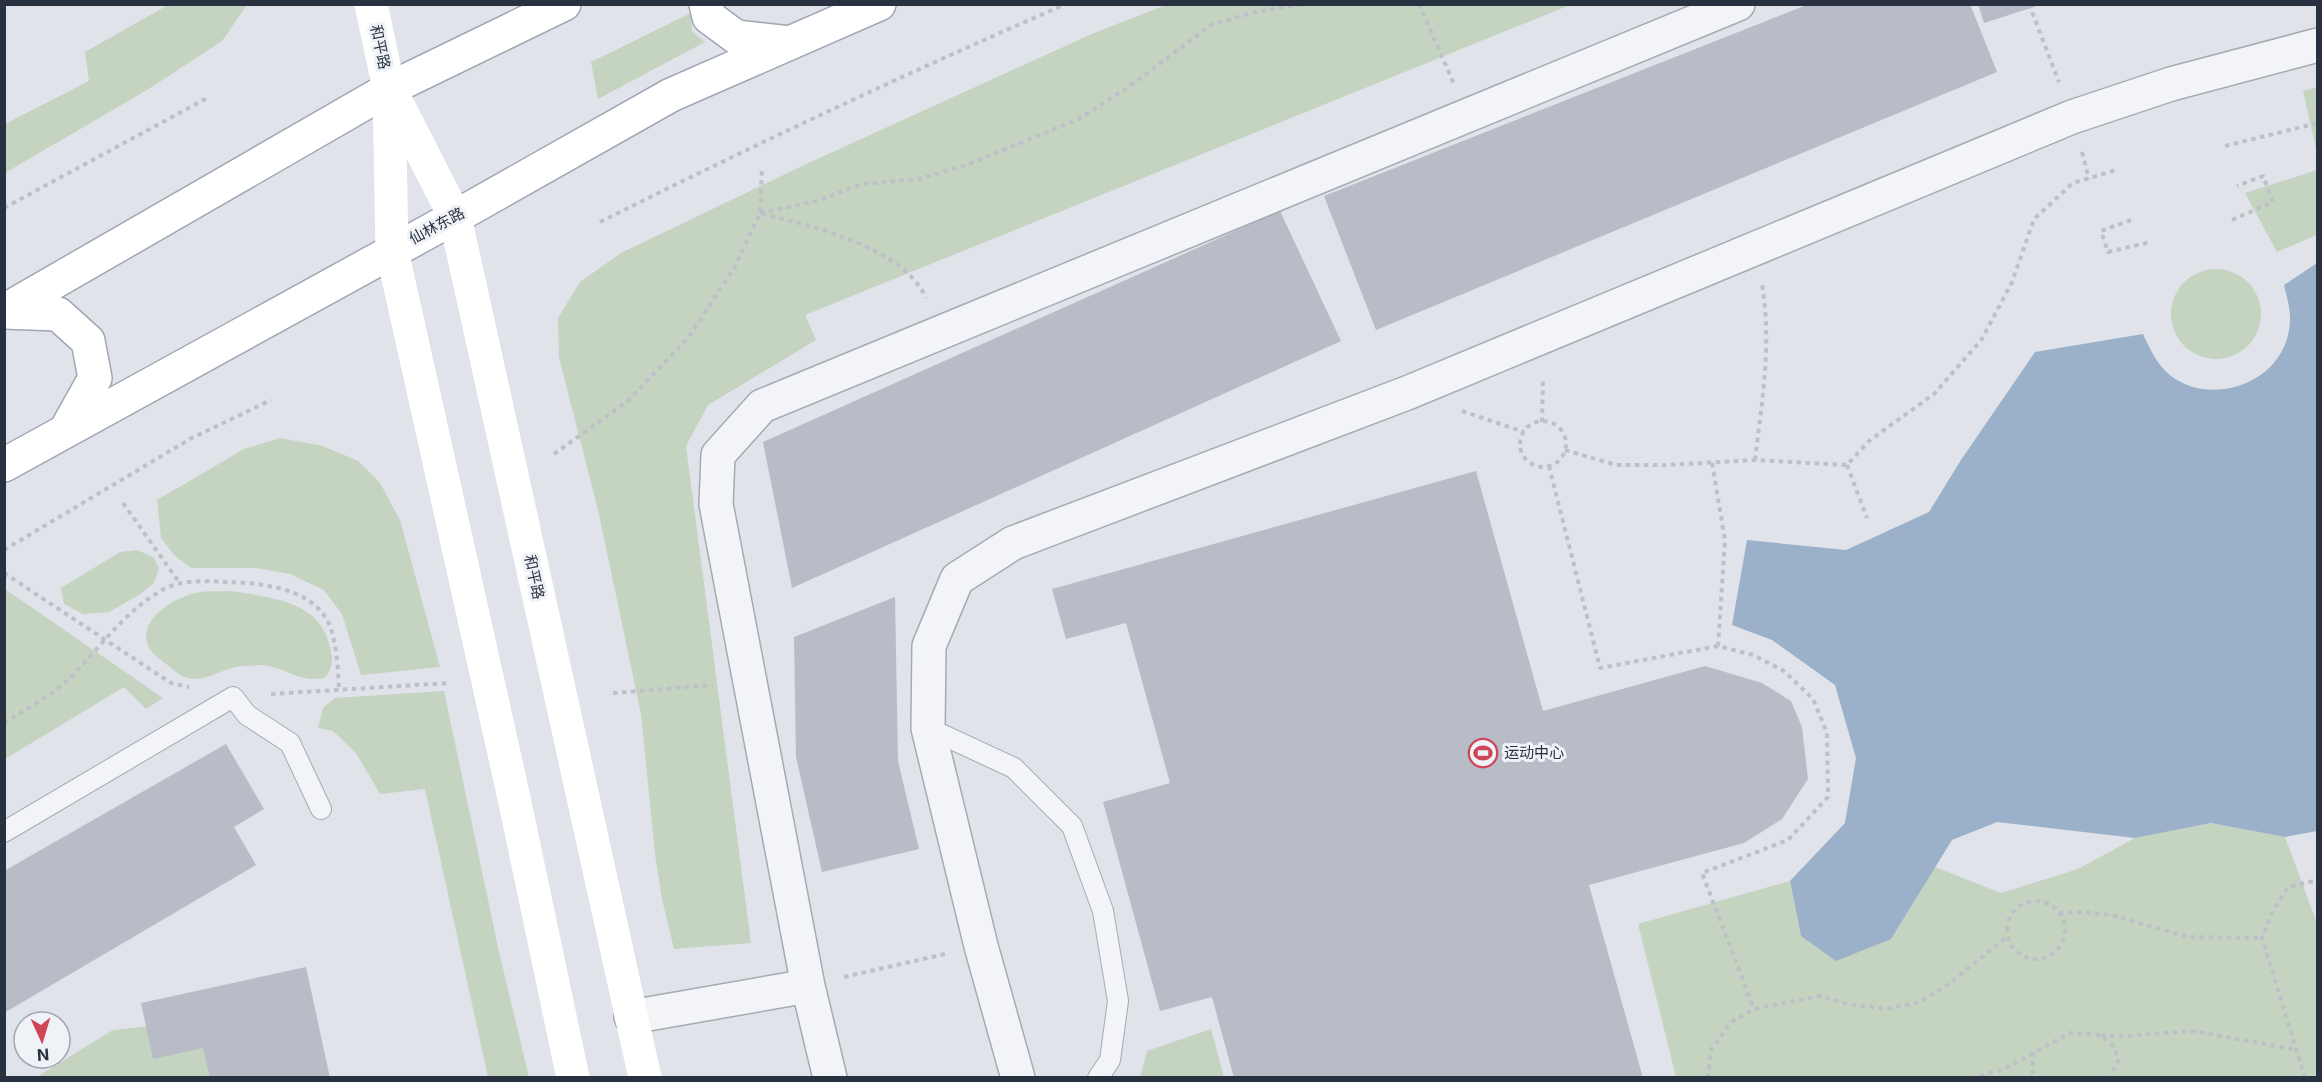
<svg xmlns="http://www.w3.org/2000/svg" width="2322" height="1082" viewBox="0 0 2322 1082" font-family="Inter,'Noto Sans SC',sans-serif">
	<style>
		.green { fill: #c5d3c1 }
		.water { fill: #9bb0c9 }
		.building { fill: #b7bcc6 }
		.lines { fill: none; stroke-linecap: round; stroke-linejoin: round }
		.lane-casing { stroke: #a5aab3; stroke-width: 22 }
		.street-casing { stroke: #a5aab3; stroke-width: 36 }
		.primary-casing { stroke: #9fa7b4; stroke-width: 36 }
		.path { stroke: #bdc1c7; stroke-width: 4; stroke-dasharray: 4.5 4.5; stroke-linecap: butt }
		.lane { stroke: #f2f4f7; stroke-width: 20 }
		.street { stroke: #f2f4f7; stroke-width: 33 }
		.secondary { stroke: #fff; stroke-width: 33 }
		.primary { stroke: #fff; stroke-width: 33 }
		.labels { text-anchor: middle; stroke-width: 6; stroke-linejoin: round; paint-order: stroke }
		.street-label { font-size: 15px; fill: #283140; stroke: #eff2f6 }
		.poi-label { font-size: 15px; fill: #283140; stroke: #eff2f6; text-anchor: start }
	</style>
	<rect width="100%" height="100%" fill="#e0e3e9"/>
	<!-- green -->
	<path class="green" d="M168 5H247L222 41 147 90 5 173V124L89 81 85 52Z
		M1166 5H1570L805 315 816 340 708 405 686 446 751 943 674 949 662 899 655 854 641 714 598 510 559 357 558 318 580 282 621 253 802 166 1094 33Z
		M691 13 692 31 705 42 598 99 591 62Z
		M2317 87H2318L2317 153 2303 91Z
		M2317 170V235L2277 252 2245 193Z
		M2171 314a45 45 0 1 1 90 0a45 45 0 1 1-90 0Z
		M280 438 323 446 358 461 380 483 400 520 440 667 361 675 342 614 324 590 290 574 256 568H191L174 555 161 538 157 500 244 449Z
		M137 550 153 557 159 568 154 583 139 595 109 612 83 614 64 604 61 588 120 552Z
		M4 589H5L163 698 146 709 124 687 5 759Z
		M232 591C270 598 317 600 329 643 333 658 334 666 325 678 298 682 292 671 268 666 261 664 252 666 245 666 225 666 206 683 188 678 179 676 169 666 161 660 124 633 164 600 196 593 207 590 221 592 232 591Z
		M444 691 499 952 529 1077H488L425 789 380 794 356 753 333 731 318 728 323 708 335 698Z
		M2211 823 2285 837 2317 923V1077H1676L1638 924 1790 881 1801 936 1891 939 1935 867 2001 893 2078 869 2135 838Z
		M218 1019 236 1078H35L113 1030Z
		M1211 1029 1224 1077H1140L1147 1051Z"/>
	<!-- water -->
	<path class="water" d="M2317 263V831L2285 837 2211 823 2135 838 1997 822 1952 840 1891 939 1836 961 1801 936 1790 881 1845 823 1856 758 1835 685 1772 640 1732 625 1747 540 1846 550 1929 512 1961 460 2035 352 2143 334C2150 349 2157 365 2171 376 2212 407 2281 383 2289 330 2292 314 2288 301 2284 285Z"/>
	<!-- building -->
	<path class="building" d="M1809 4H1970L1997 72 1376 330 1324 196Z
		M1978 4H2040V5L1984 23Z
		M1280 211 1341 341 792 588 763 442Z
		M1476 471 1543 711 1705 666 1762 683 1791 701 1802 727 1808 779 1782 819 1744 843 1589 885 1643 1078H1234L1212 997 1160 1011 1103 802 1170 783 1126 623 1066 639 1052 589Z
		M895 597 898 761 919 849 822 872 796 757 794 637Z
		M226 744 264 809 234 827 256 865 4 1013V871Z
		M306 967 330 1078H210L203 1048 153 1059 141 1003Z"/>
	<g class="lines">
		<!-- lane casing -->
		<g class="lane-casing">
			<path id="lane" d="M928 728 1014 768 1072 826 1103 911 1118 1001 1110 1060 1098 1078
				M4 832 233 697 247 715 290 743 321 809"/>
		</g>
		<!-- street casing -->
		<g class="street-casing">
			<path id="street" d="M631 1017 808 986
				M830 1078 808 986 716 504 718 455 762 406 1738 4
				M1018 1078 981 946 928 728 929 646 957 579 1013 543 1407 393 2072 117 2171 84 2318 45"/>
		</g>
		<!-- primary casing -->
		<g class="primary-casing">
			<path id="primary" d="M706 4 709 17 736 37 790 43
				M4 311 389 89 564 4
				M4 312 58 314 88 341 95 378 66 430
				M4 465 455 217 671 95 879 4"/>
		</g>
		<!-- path -->
		<path class="path" d="M1419 4 1454 84
			M2029 4 2059 82
			M2225 146 2318 123
			M2082 152 2089 179
			M4 208 209 97
			M760 213 817 201 862 184 919 179 967 165 1079 119 1130 86 1211 25 1259 11 1305 4
			M762 214C811 225 904 248 926 298
			M2131 220 2101 231 2108 252 2150 242
			M2232 220 2273 202 2263 176 2237 186
			M600 222C754 145 909 72 1066 4
			M1462 411 1524 432
			M1520 444a23 23 0 1 1 46 0a23 23 0 1 1-46 0Z
			M1542 422 1543 377
			M1565 450 1616 465H1667L1755 460 1847 465 1869 441 1934 394 1982 339 2012 282 2034 219 2073 183 2116 170
			M554 454 628 401 688 338 734 268 760 213 762 167
			M1755 460C1762 402 1772 342 1762 284
			M1712 463 1725 540 1718 646
			M1847 465 1867 518
			M1549 466 1600 668 1718 646 1753 655 1784 671 1813 699 1827 733 1828 797 1788 840 1702 873 1754 1009
			M123 503 181 585
			M4 550 190 439 271 400
			M4 573 171 683 189 687
			M613 693 713 685
			M271 694 449 683
			M4 723C24 710 56 693 72 676 102 645 126 610 164 589 183 579 207 581 227 582 263 583 314 588 330 626 337 646 338 669 339 690
			M2007 930a29 29 0 1 1 58 0a29 29 0 1 1-58 0Z
			M2059 913 2082 912 2112 915 2187 937 2262 938
			M844 977 945 954
			M2101 1035 2124 1036 2193 1031 2298 1050
			M2034 1052 2032 1071 2036 1078
			M1708 1078 1711 1050 1731 1022 1754 1009 1819 996 1848 1004 1887 1009 1920 1002 1950 983 2008 936
			M1971 1078 2002 1070 2070 1033 2101 1035 2114 1047 2118 1061 2109 1078
			M2305 1078 2262 938 2272 913 2288 887 2318 880"/>
		<!-- lane -->
		<use href="#lane" class="lane"/>
		<!-- street -->
		<use href="#street" class="street"/>
		<!-- secondary -->
		<path class="secondary" d="M371 4 389 89 392 251 514 798 573 1078
			M393 95 455 217 645 1078"/>
		<!-- primary -->
		<use href="#primary" class="primary"/>
	</g>
	<!-- icons -->
	<defs>
		<g id="stadium-ring" transform="scale(1.5)"><circle r="9.5" fill="#eff2f6" stroke="#ce4557" stroke-width="1.5"/><path d="M0-5a6.5 5 0 1 0 0 10a6.5 5 0 1 0 0-10ZM-3.5-1.8h7v3.6h-7Z" fill="#ce4557"/></g>
	</defs>
	<g fill-rule="evenodd">
		<use href="#stadium-ring" x="1483" y="753"/>
	</g>
	<g class="labels">
		<!-- street labels -->
		<g class="street-label">
			<text transform="translate(380 47) rotate(78)" y="5">和平路</text>
			<text transform="translate(437 226) rotate(-28)" y="5">仙林东路</text>
			<text transform="translate(534 577) rotate(78)" y="5">和平路</text>
		</g>
		<!-- poi labels -->
		<g class="poi-label">
			<text x="1504" y="758">运动中心</text>
		</g>
	</g>
	<!-- border -->
	<rect width="2322" height="1082" fill="none" stroke="#283140" stroke-width="12"/>
	<!-- north arrow -->
	<g transform="translate(42 1040) rotate(176)"><circle r="28" fill="#eff2f6" stroke="#9fa5ad" stroke-width="1.5"/>
	<path d="M0-4.5L10 22L0 15L-10 22Z" fill="#ce4557"/>
	<text y="-9" font-size="16" font-weight="bold" text-anchor="middle" fill="#283140">N</text>
	</g>
</svg>
